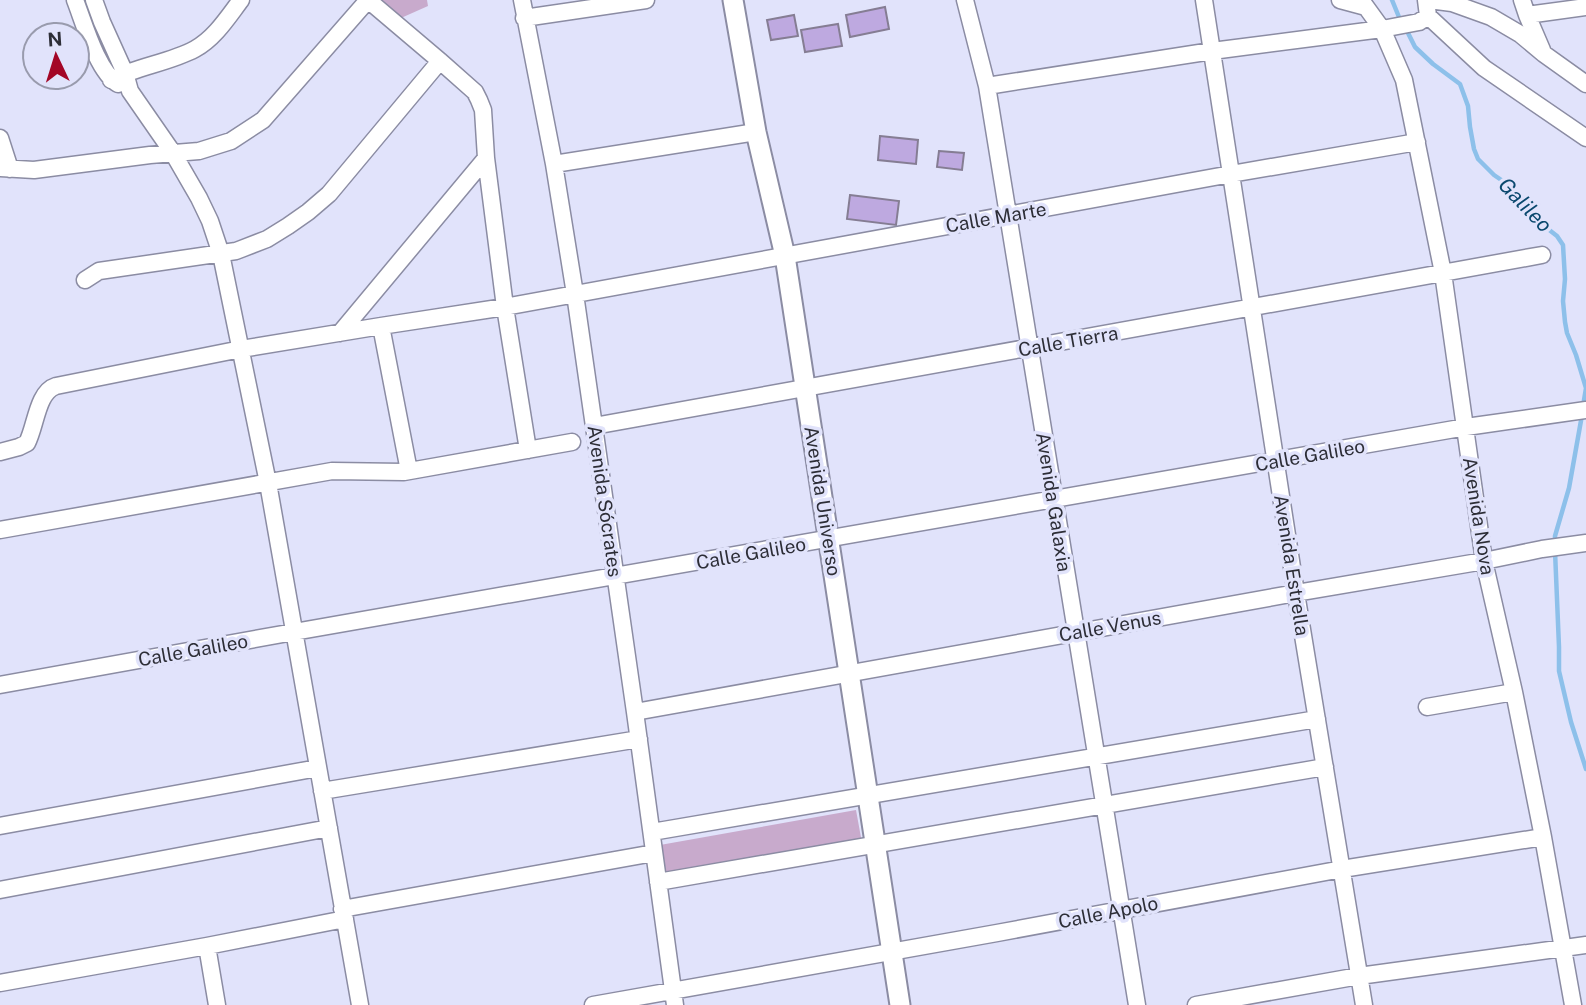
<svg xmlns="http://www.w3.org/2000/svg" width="1586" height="1005" viewBox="0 0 1586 1005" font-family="'Public Sans',sans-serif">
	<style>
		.green { fill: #c8aacc }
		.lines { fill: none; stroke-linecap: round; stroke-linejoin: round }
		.stream { stroke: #8dc0ea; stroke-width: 4.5 }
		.building { fill: #bea9e0; stroke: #857d93; stroke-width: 2 }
		.minor-casing { stroke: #8b8ca3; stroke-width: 19 }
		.tertiary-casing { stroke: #8b8ca3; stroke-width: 23 }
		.minor { stroke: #fff; stroke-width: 16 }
		.tertiary { stroke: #fff; stroke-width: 19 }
		.labels { text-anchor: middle; stroke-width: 7; stroke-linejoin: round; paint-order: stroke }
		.street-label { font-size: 19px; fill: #2d2e37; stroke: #e1e3fb }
		.water-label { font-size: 21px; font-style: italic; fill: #0a486e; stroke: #e1e3fb }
	</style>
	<rect width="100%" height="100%" fill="#e1e3fb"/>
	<!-- green -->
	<path class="green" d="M380 0H427L428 6 401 18Z
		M856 810 862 843 666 878 660 845Z"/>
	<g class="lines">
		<!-- stream -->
		<path class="stream" d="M1392 0 1401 22
			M1406 29 1415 47 1433 64 1460 84 1468 106 1470 127 1474 149 1478 159 1494 175 1513 188 1542 219 1548 229 1557 236 1563 245 1565 279 1563 301 1565 322 1567 333 1576 355 1586 388 1583 406
			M1555 542V536L1569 488 1582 415
			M1555 551 1559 647V671L1571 722 1586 769"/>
	</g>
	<!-- building -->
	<path class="building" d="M885 7 889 29 850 37 846 15Z
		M794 15 798 36 771 40 767 20Z
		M838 24 842 46 805 52 801 30Z
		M880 136 918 140 916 164 878 160Z
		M939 151 964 153 962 170 937 167Z
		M850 195 899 201 896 225 847 219Z"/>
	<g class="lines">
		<!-- minor casing -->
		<g class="minor-casing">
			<path id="minor" d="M75 0C84 23 97 71 118 84
				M94 0 102 22 125 73 130 91 173 153 199 198 210 221 221 254 268 483 360 1005
				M368 0 440 61 475 92 479 100 483 110 486 158 505 307 528 450
				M522 0 554 164 575 294 635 712 675 1005
				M965 0 987 86 1137 1005
				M1204 0 1296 593 1364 1005
				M1340 0 1366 7
				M1361 0 1382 29 1404 80 1443 273 1484 561 1514 692 1543 837 1573 1005
				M1429 0 1452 3 1491 17 1520 34 1544 54 1586 84
				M1522 0 1527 15 1542 50
				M1527 15 1586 7
				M1428 16 1484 68 1586 138
				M524 18 646 0
				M111 80C138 66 169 63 195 49 215 38 228 17 241 0
				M987 86 1212 51 1382 29 1419 22 1428 16 1426 0
				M0 138 10 169
				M554 164 756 132
				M0 168 34 170 150 155 199 151 231 141 263 120 368 0
				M85 280 99 271 236 251 267 239 288 226 308 212 329 194 440 61
				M381 326 409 471
				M340 333 486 158
				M594 426 1542 255
				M0 452 19 447 27 443C36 426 37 392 56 386L241 349 381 326 505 307 1231 174 1417 142
				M0 530 332 471 404 472 572 442
				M0 685 294 632 1466 427 1586 410
				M1427 707 1514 692
				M635 712 1296 593 1484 561 1542 549 1586 543
				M322 791 639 739
				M0 826 318 768
				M652 832 1317 719
				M658 882 1325 767
				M0 890 329 828
				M342 909 654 853
				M207 946 217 1005
				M0 983 207 946 345 919
				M593 1005 997 933 1342 869 1543 837
				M1196 1005 1359 976 1586 945"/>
		</g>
		<!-- tertiary casing -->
		<g class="tertiary-casing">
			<path id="tertiary" d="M733 0 756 132 785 256 900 1005"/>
		</g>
		<!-- minor -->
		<use href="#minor" class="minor"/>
		<!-- tertiary -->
		<use href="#tertiary" class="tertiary"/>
	</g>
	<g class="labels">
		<!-- street labels -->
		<g class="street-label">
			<text transform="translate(996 217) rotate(-10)" y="7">Calle Marte</text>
			<text transform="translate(1068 341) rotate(-10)" y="7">Calle Tierra</text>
			<text transform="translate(1310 455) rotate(-10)" y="7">Calle Galileo</text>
			<text transform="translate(605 501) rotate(82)" y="7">Avenida Sócrates</text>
			<text transform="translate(823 501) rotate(81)" y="7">Avenida Universo</text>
			<text transform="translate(1054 502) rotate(81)" y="7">Avenida Galaxia</text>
			<text transform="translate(1479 516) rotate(81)" y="7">Avenida Nova</text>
			<text transform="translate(751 553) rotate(-10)" y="7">Calle Galileo</text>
			<text transform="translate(1292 565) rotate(81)" y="7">Avenida Estrella</text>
			<text transform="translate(1110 626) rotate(-10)" y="7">Calle Venus</text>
			<text transform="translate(193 650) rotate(-10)" y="7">Calle Galileo</text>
			<text transform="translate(1108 912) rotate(-11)" y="7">Calle Apolo</text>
		</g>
		<!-- water labels -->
		<g class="water-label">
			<text transform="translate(1525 205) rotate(46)" y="7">Galileo</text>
		</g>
	</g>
	<!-- north arrow -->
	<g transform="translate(56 56) rotate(356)"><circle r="33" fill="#e1e3fb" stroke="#999bad" stroke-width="2"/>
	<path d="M0-5L12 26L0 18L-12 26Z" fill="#a30626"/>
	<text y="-10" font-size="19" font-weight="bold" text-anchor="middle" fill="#2d2e37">N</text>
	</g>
</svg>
